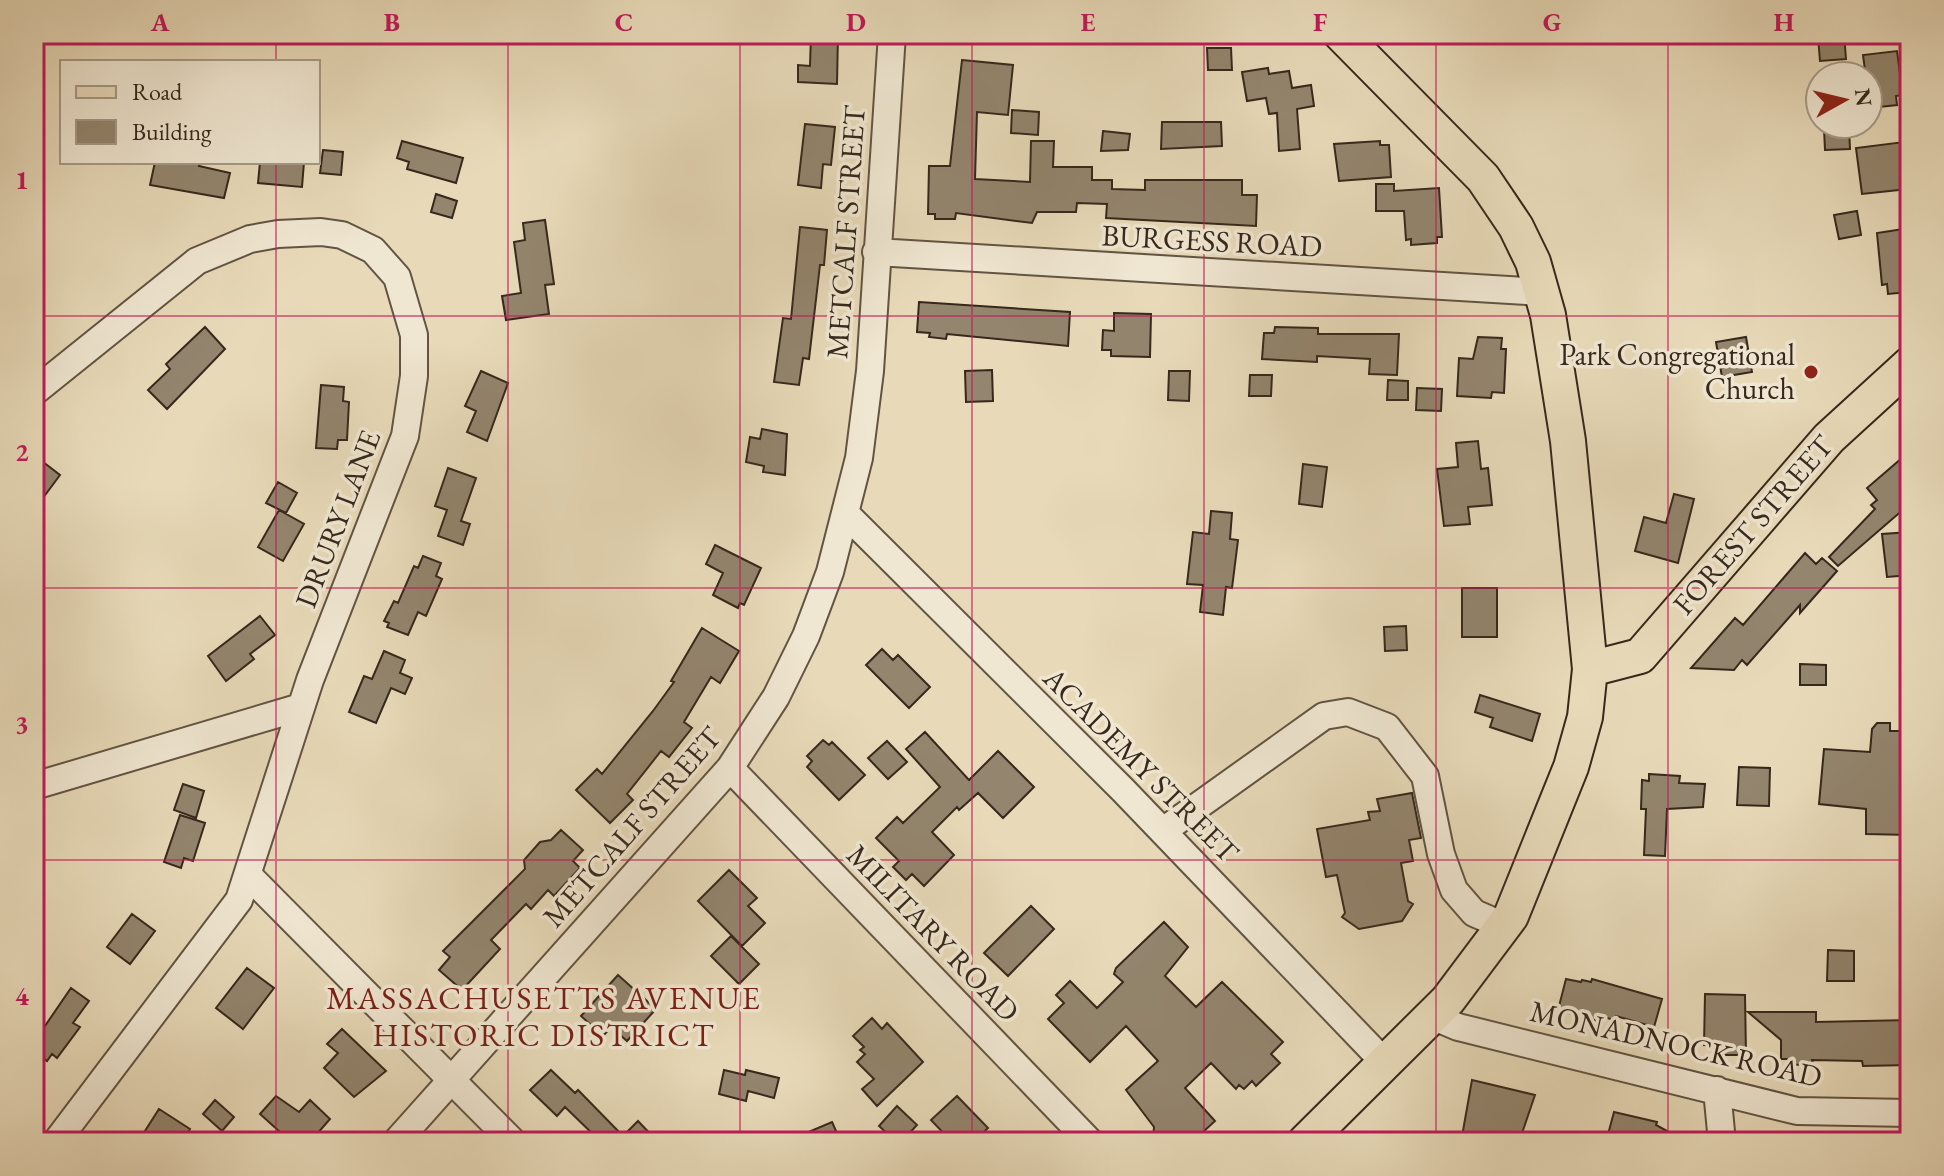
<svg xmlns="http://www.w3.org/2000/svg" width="1944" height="1176" viewBox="0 0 1944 1176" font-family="'EB Garamond',serif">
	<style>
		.building { fill: #93856e; stroke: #36281c; stroke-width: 2 }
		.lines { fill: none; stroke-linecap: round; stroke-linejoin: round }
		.minor-casing { stroke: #625443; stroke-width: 30 }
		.major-casing { stroke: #36281c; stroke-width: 38 }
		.minor { stroke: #f0e7d2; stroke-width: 26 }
		.major { stroke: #e8dab9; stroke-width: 34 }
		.grid { fill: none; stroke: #c2185b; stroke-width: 2; stroke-opacity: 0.55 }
		.poi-dot { fill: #8f2418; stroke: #f0e7d2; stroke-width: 3 }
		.labels { text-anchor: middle; stroke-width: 7; stroke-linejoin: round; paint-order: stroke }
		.street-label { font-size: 30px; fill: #36281c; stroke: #f0e7d2 }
		.poi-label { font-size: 30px; fill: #36281c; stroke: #f0e7d2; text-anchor: end }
		.neighbourhood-label { font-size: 32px; letter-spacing: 2px; fill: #7a1f14; stroke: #f0e7d2 }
		.neatline { fill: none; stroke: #c2185b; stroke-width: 3 }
		.grid-label { font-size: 26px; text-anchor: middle; font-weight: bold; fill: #c2185b }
	</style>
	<rect width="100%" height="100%" fill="#e8dab9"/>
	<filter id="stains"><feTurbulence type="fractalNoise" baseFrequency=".0025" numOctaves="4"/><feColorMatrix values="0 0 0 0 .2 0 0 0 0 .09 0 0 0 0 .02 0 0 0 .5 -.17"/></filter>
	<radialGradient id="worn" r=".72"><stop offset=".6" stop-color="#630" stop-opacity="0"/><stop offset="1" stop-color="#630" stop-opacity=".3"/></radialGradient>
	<!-- building -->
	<path class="building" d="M811 34H838L837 84 798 82V65L810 66Z
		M1844 34 1846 59 1820 61 1818 37Z
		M1207 48H1231L1232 70H1208Z
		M1897 51 1903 95 1896 96 1897 105 1870 108 1863 55Z
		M962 60 1013 65 1008 115 977 112 975 179 1030 182 1031 141H1054L1053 167H1092V180H1112V189L1145 190V180H1242V195H1257L1256 226 1106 218 1107 204 1077 203 1076 212H1037L1032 223 956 213 955 219H935V214H928L929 166H950Z
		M1268 68 1269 74 1289 71 1292 88 1311 85 1314 106 1297 109 1300 149 1279 151 1277 113 1269 114 1266 98 1247 101 1242 72Z
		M1012 110 1039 112 1038 135 1011 133Z
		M1162 122H1221L1222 146 1161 149Z
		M805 124 835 127 831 165 823 164 821 188 798 185Z
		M1849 128 1850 149 1825 150 1824 129Z
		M1103 131 1130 134 1128 150 1101 151Z
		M402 141 463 158 456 183 407 169 409 162 397 158Z
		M1380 141V145H1389L1391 177 1339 181 1334 144Z
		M1904 142 1905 158H1910L1908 189 1862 194 1856 148Z
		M323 150 343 152 341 175 320 173Z
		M155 162H200L199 166 230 173 224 198 150 185Z
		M260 162H304L302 187 258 183Z
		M1376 184H1394V191L1439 188 1442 237H1437V243L1411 245V239L1406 240 1404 211H1376Z
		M436 194 457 201 452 218 431 212Z
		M1857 211 1861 235 1839 239 1834 215Z
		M545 220 554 284 545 285 549 314 506 320 502 296 521 293 514 242 525 240 523 223Z
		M800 227 827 230 824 265H820L809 359 803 358 799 385 774 382 783 318 791 319Z
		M1910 228 1908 292 1888 294 1887 284 1882 285 1877 233Z
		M919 302 1070 312 1068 346 947 334 946 339 929 337 930 333 917 332Z
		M1114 313 1151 314 1150 357 1111 356V350H1102L1103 330 1114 331Z
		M205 327 225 349 167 409 148 390 170 369 166 364Z
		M1275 327 1318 328V334H1399L1397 375 1369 374 1370 359 1317 356V362L1262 359 1264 333H1274Z
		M1478 337 1502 338 1501 349H1506L1504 393 1492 392 1491 398 1457 396 1459 358 1473 359Z
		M1746 337 1752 372 1722 377 1716 342Z
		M992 370 993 401 966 402 965 371Z
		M481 371 508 383 487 441 467 432 476 411 465 406Z
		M1169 371H1190L1189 401 1168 400Z
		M1250 375H1272L1271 396H1249Z
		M1388 380 1408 381V400H1387Z
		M321 385 344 387 343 401 349 402 347 440H338L337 449 316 448Z
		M1417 388 1442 389 1441 411 1416 410Z
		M762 429 787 434 785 475 763 472 764 466 746 462 750 437 760 439Z
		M1478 441 1481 469 1488 468 1492 505 1468 507 1470 524 1444 526 1437 469 1458 467 1456 443Z
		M34 455 60 475 34 510Z
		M1902 458 1910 467V498L1903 504 1905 508 1838 566 1829 557 1875 509 1871 505 1877 500 1867 488Z
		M1303 464 1327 467 1322 507 1299 504Z
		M448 468 476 478 461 521 470 524 463 545 438 536 447 510 435 506Z
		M278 482 297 493 286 513 266 503Z
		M1674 494 1694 499 1678 563 1635 551 1644 517 1666 523Z
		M279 510 304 524 283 561 258 547Z
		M1211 511 1232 513 1230 539 1238 540 1232 588 1226 587 1223 615 1200 612 1203 585 1187 584 1193 532 1209 534Z
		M1910 532V575L1887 577 1882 534Z
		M715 545 761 568 744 605 740 603 738 608 713 595 723 573 706 564Z
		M1805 553 1816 564 1822 558 1837 571 1800 613V605L1747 665 1742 660 1734 670 1691 668 1735 618 1743 625Z
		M423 556 441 563 436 576 442 579 426 616 418 612 408 635 387 627 389 623 384 621 394 601 398 603 414 566 418 568Z
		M1462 588H1497V637H1462Z
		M260 616 275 635 250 654 254 659 226 681 208 656Z
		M1406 626 1407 650 1385 651 1384 627Z
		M702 628 739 651 720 683 711 677 684 722 692 728 669 757 661 751 627 794 633 800 610 823 576 790 597 769 602 774 653 711 674 682 671 681Z
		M882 649 893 660 898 655 930 687 909 708 866 665Z
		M384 651 405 660 400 673 412 678 405 694 391 688 376 723 349 712 364 676 372 679Z
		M1800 664 1826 665V685H1800Z
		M1480 695 1540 714 1532 741 1490 727 1493 718 1475 712Z
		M1877 723H1890V731H1910V835L1866 834V809L1819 804 1824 749 1870 752 1872 729Z
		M925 732 969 780 998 751 1034 787 1003 818 978 793 959 810 957 807 932 832 954 855 924 886 912 874 906 880 893 867 899 861 876 838 897 817 903 823 940 787 906 749Z
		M823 740 829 745 832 742 865 775 839 800 807 767 812 761 807 756Z
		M887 741 907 762 888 779 868 758Z
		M1739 767 1770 768 1769 806 1737 805Z
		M1649 774 1680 776 1679 783 1705 784 1703 807 1667 809 1665 856 1644 855 1646 809H1641L1642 780 1649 781Z
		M183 784 204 791 196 818 174 810Z
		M1412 793 1421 838 1409 840 1413 861 1401 863 1408 901 1413 904 1402 921 1359 929 1342 917 1345 913 1337 875 1326 877 1317 829 1370 820 1368 812 1380 811 1377 799Z
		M180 815 205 823 193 861 184 858 181 868 164 862Z
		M561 830 583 850 573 861 580 868 554 896 548 890 531 909 526 904 491 940 500 949 462 990 439 970 450 957 443 951 525 869 524 860 540 842 551 840Z
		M729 870 757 898 748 906 765 923 742 946 698 901Z
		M1031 906 1054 929 1008 976 984 953Z
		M132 914 155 931 130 964 107 947Z
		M1164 922 1188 947 1165 976 1196 1007 1222 982 1283 1042 1271 1054 1280 1063 1256 1086 1252 1081 1244 1089 1239 1085 1236 1089 1211 1063 1185 1088 1215 1121 1203 1132 1212 1142H1169L1164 1136 1153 1139 1154 1127 1126 1090 1158 1061 1126 1026 1090 1062 1048 1019 1064 1003 1056 995 1070 981 1097 1008 1123 982 1114 974 1116 968Z
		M731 936 759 964 739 984 711 956Z
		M1828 950 1854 951V981H1827Z
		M247 968 274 988 243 1029 216 1008Z
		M618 975 656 1009 627 1041 611 1027 603 1036 581 1016Z
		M1566 979 1581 982 1582 980 1591 982 1592 979 1662 999 1654 1027 1616 1016 1615 1020 1599 1016 1598 1021 1558 1010Z
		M71 988 89 1001 73 1023 80 1027 57 1058 52 1054 47 1061 34 1052V1042Z
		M1705 994 1745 995 1746 1055H1722V1046L1704 1045Z
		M1748 1012H1816V1022L1910 1020V1065L1863 1066 1862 1061 1812 1060 1813 1064 1792 1065V1059H1781V1040Z
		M872 1018 882 1029 887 1023 923 1062 877 1106 862 1089 874 1079 857 1062 865 1054 860 1050 864 1047 853 1036Z
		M342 1029 386 1071 354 1097 324 1068 338 1053 327 1044Z
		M551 1070 575 1093 578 1090 623 1136 638 1121 658 1142H601L565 1107 557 1116 530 1090Z
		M724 1070 745 1075 746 1070 779 1078 774 1098 748 1091 746 1101 719 1094Z
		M1472 1080 1535 1095 1519 1142H1461Z
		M276 1096 299 1112 310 1100 330 1119 310 1142H291L260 1114Z
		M957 1096 988 1128 973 1142H952L931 1120Z
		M215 1100 234 1117 222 1131 203 1114Z
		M897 1106 917 1125 901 1142H896L879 1126Z
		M159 1109 190 1129 182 1142H138Z
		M1614 1112 1657 1122 1656 1125 1687 1142H1606Z
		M832 1122 841 1142H785Z"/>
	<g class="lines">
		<!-- minor casing -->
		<g class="minor-casing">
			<path id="minor" d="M876 252 1543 292
				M34 392 197 261 250 239 278 234 321 232 342 235 373 250 397 277 414 335V376L405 436 310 680 239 900 56 1142
				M847 515 1123 790 1386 1064
				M730 768 1090 1142
				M34 786 301 707
				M1163 831 1324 716 1348 712 1387 727 1425 776 1441 854 1454 890 1474 913 1504 926
				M249 876 513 1142
				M1432 1016 1458 1027 1797 1111 1910 1113
				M1717 1090 1722 1142
				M396 1142 730 768 776 697 806 636 830 572 859 458 870 371 892 34"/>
		</g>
		<!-- major casing -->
		<g class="major-casing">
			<path id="major" d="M1590 669 1640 656 1829 438 1910 364
				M1305 1142 1448 1000 1511 916 1571 767 1585 717 1590 669 1568 441 1548 315 1533 262 1516 227 1483 178 1341 34"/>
		</g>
		<!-- minor -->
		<use href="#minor" class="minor"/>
		<!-- major -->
		<use href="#major" class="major"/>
	</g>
	<!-- grid -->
	<path class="grid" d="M276 34V62M508 34V1142M740 34V1142M972 34V1142M1204 34V1142M1436 34V1142M1668 34V1142M276 162V1142M34 316H1910M34 588H1910M34 860H1910"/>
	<!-- markers -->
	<circle class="poi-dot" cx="1811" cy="372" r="8"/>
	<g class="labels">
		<!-- street labels -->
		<g class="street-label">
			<text transform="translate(846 232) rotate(-86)" y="10">METCALF STREET</text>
			<text transform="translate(1212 241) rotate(3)" y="10">BURGESS ROAD</text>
			<text transform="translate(338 519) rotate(-69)" y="10">DRURY LANE</text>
			<text transform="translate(1753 525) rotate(-49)" y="10">FOREST STREET</text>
			<text transform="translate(1141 765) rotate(45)" y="10">ACADEMY STREET</text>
			<text transform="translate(632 827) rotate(-49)" y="10">METCALF STREET</text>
			<text transform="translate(933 933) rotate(46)" y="10">MILITARY ROAD</text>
			<text transform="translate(1676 1044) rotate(13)" y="10">MONADNOCK ROAD</text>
		</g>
		<!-- poi labels -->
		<g class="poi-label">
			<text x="1795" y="365">Park Congregational<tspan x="1795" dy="34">Church</tspan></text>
		</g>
		<!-- neighbourhood labels -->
		<g class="neighbourhood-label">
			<text x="544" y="1009">MASSACHUSETTS AVENUE<tspan x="544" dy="37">HISTORIC DISTRICT</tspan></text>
		</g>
	</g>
	<!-- margin -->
	<rect width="1944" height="1176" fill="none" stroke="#e8dab9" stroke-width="88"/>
	<!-- legend -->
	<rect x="60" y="60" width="260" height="104" fill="#f0e7d2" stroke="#a69b89" stroke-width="2"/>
	<rect x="76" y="86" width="40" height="12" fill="#e8dab9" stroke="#a69b89" stroke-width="2"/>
	<text x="132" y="100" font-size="24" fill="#36281c">Road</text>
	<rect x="76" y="120" width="40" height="24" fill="#93856e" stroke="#a69b89" stroke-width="2"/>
	<text x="132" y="140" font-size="24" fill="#36281c">Building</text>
	<!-- north arrow -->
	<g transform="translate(1844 100) rotate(82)"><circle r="38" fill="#f0e7d2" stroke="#a69b89" stroke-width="2"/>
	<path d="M0-6L14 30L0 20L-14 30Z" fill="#8f2418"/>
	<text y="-12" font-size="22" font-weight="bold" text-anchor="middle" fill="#36281c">N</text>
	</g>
	<rect x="44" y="44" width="1856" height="1088" class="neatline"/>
	<g class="grid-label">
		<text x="160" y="31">A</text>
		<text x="392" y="31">B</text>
		<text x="624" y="31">C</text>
		<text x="856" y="31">D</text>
		<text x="1088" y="31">E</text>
		<text x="1320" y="31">F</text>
		<text x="1552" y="31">G</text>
		<text x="1784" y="31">H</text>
		<text x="22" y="189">1</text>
		<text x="22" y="461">2</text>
		<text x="22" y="733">3</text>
		<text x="22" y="1005">4</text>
	</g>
	<rect width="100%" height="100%" filter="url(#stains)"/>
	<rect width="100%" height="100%" fill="url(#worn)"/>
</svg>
